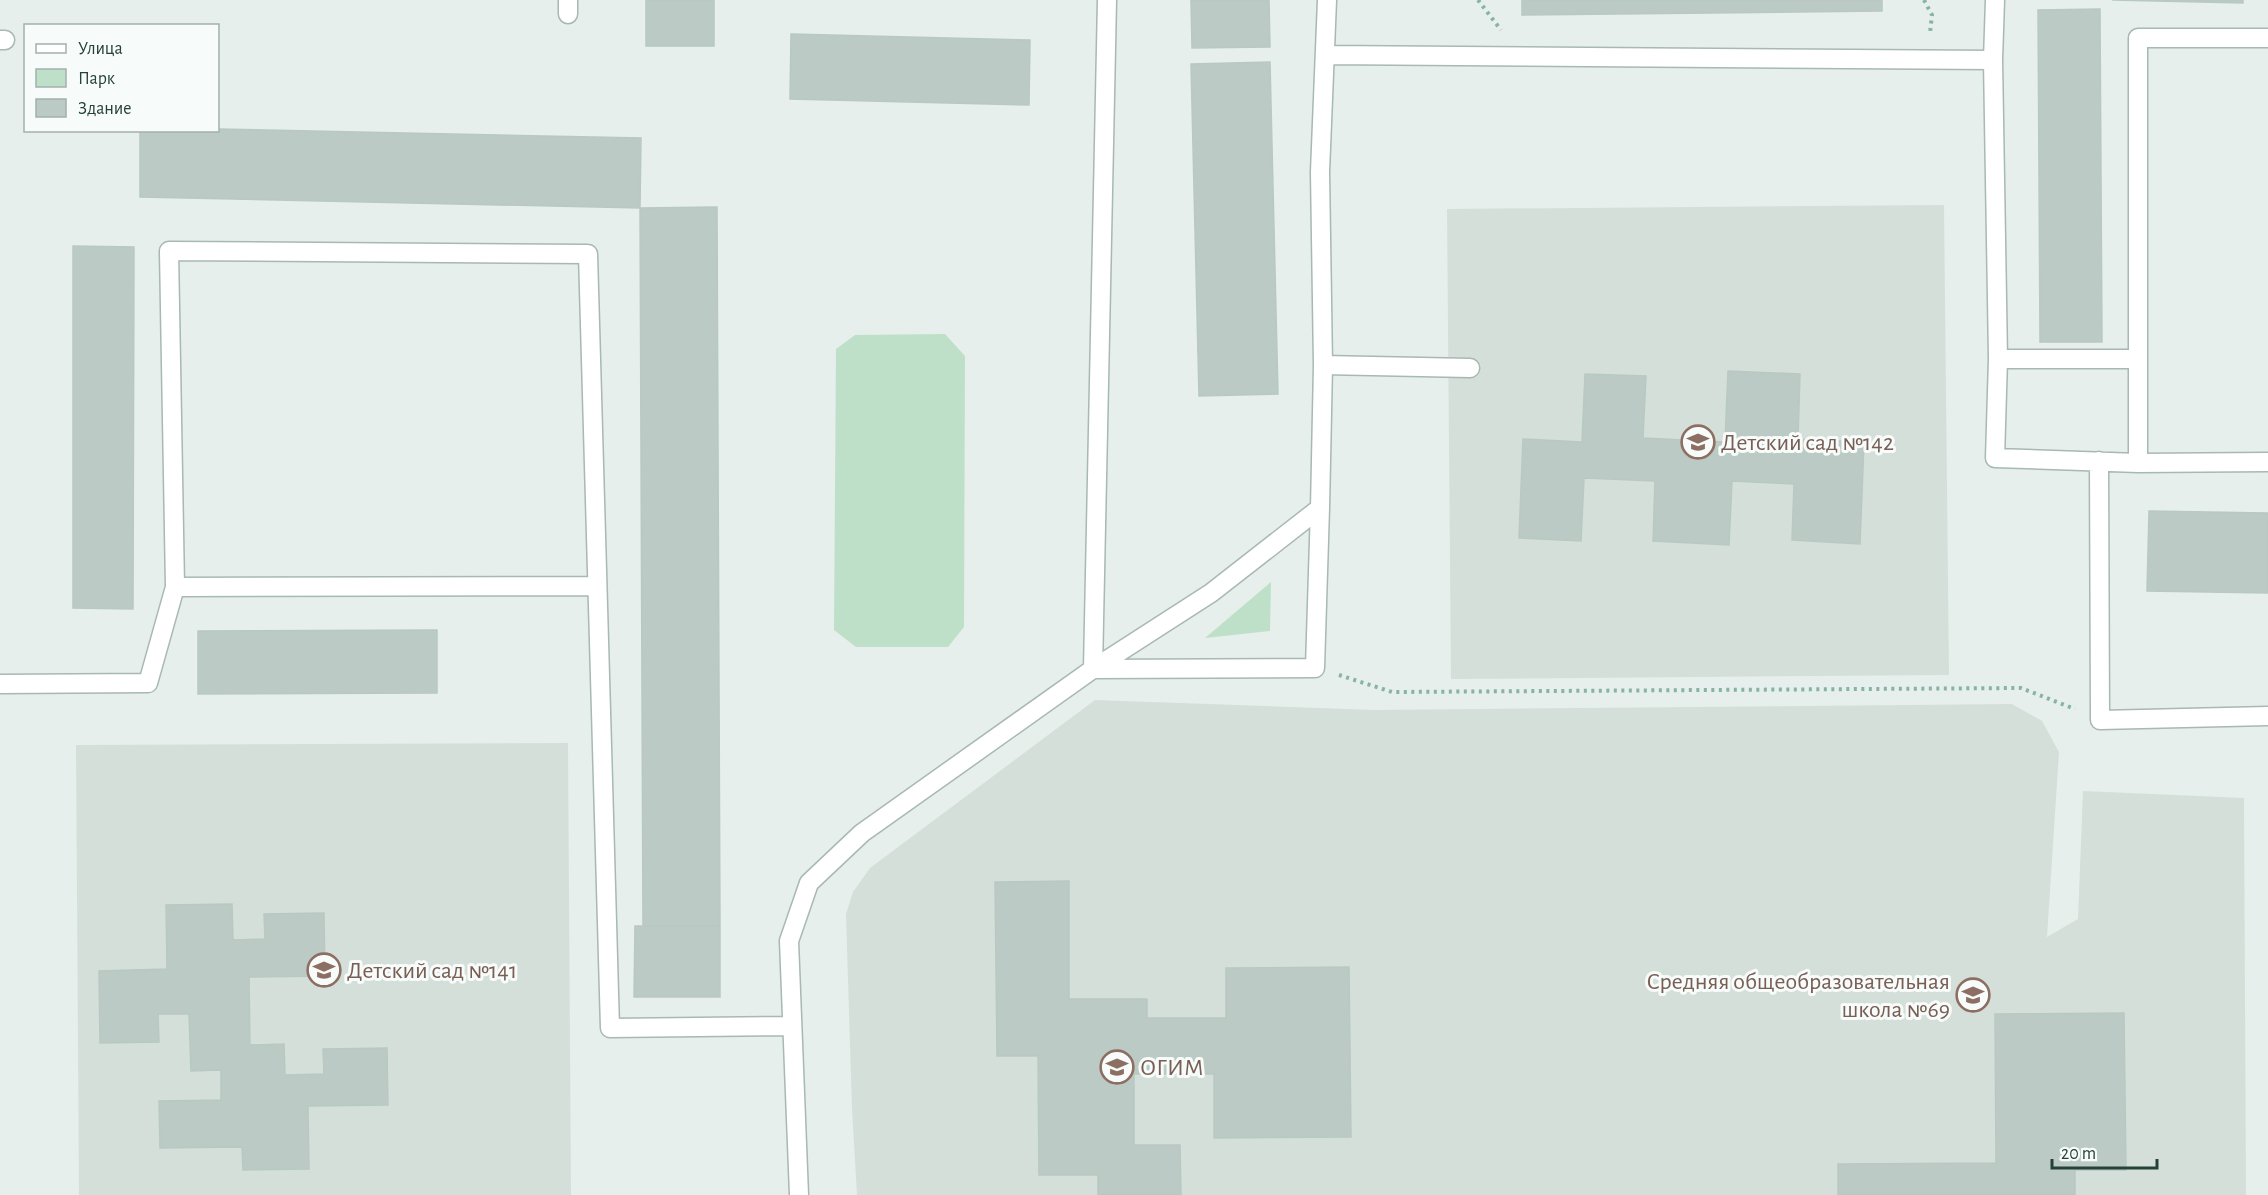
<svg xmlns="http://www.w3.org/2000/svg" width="2268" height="1195" viewBox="0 0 2268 1195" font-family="'Alegreya Sans',sans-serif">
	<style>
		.built { fill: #d4dfda }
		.green { fill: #bfe0c8 }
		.building { fill: #bbcac4; stroke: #b8c9c2; stroke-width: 1.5 }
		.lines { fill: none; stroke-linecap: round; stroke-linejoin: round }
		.minor-casing { stroke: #a8b8b2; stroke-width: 21 }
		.path { stroke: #86b3a5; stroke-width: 4; stroke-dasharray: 3 4.5; stroke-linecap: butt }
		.minor { stroke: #fff; stroke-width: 18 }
		.labels { text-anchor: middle; stroke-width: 6; stroke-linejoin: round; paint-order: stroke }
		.education-label { font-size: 24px; fill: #785e54; stroke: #f7fbf9; text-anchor: start }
	</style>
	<rect width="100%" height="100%" fill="#e6efeb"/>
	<!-- built -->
	<path class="built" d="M1944 205 1949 675 1451 679 1447 209Z
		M1095 700 1375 710 2012 704 2042 721 2059 752 2047 937 2078 919 2083 791 2244 798 2246 1195H857L852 1109 846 914 853 892 870 868Z
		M568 743 571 1195H79L76 745Z"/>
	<!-- green -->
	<path class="green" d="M945 334 965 356 964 627 948 647H856L834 630 836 349 855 335Z
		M1271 582 1270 631 1205 638Z"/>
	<!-- building -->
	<path class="building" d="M646 0H714V46H646Z
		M1191 0H1269L1270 47 1192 48Z
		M1522 0H1882V11L1522 15Z
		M2112 0H2243V3Z
		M2100 9 2102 342H2040L2038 10Z
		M791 34 1030 40 1029 105 790 99Z
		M1270 62 1278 394 1199 396 1191 64Z
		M218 129 641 138 640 208 140 197V130Z
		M717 207 720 926H643L640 208Z
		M73 246 134 247 133 609 73 608Z
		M1728 371 1800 374 1798 439 1864 442 1860 544 1792 540 1794 484 1732 481 1729 545 1653 541 1655 481 1584 478 1581 541 1519 538 1523 439 1582 442 1585 374 1646 376 1643 438 1725 442Z
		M2149 511 2268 513V593L2147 591Z
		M437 630V693L198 694V631Z
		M1069 881V999H1147V1018H1226V968L1349 967 1351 1137 1214 1138V1074H1134V1145H1180L1181 1195H1098V1175H1039L1038 1056H997L995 882Z
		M232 904 233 940 265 939 264 914 324 913 325 976 249 977 250 1045 284 1044 285 1075 324 1074 323 1049 387 1048 388 1105 308 1106 309 1169 243 1170 242 1147 160 1148 159 1101 221 1100V1070L191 1071 189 1014H158L159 1042 100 1043 99 971 167 969 166 905Z
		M635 926H720V997H634Z
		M2124 1013 2126 1170H2075V1195H1838V1164L1996 1163 1995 1014Z"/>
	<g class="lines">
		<!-- minor casing -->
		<g class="minor-casing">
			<path id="minor" d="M1107 0 1093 669 1315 668 1320 508
				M568 14V0
				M2268 38H2138V463L2268 462
				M0 40H5
				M1326 55 1993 60 1995 0
				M1993 60 1998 359H2138
				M1998 359 1995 458 2138 463
				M1323 365 1470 368
				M2099 461 2100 720 2268 716
				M175 587 597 586
				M0 684 148 683 175 587 169 251 588 254 610 1028 791 1026
				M799 1195 789 941 809 883 862 833 1093 669 1211 593 1320 508 1323 365 1320 172 1327 0"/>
		</g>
		<!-- path -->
		<path class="path" d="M1478 0 1501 30
			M1924 0 1932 15 1930 33
			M1339 675 1392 692 2021 688 2075 709"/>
		<!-- minor -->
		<use href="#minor" class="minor"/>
	</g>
	<!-- icons -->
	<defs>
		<g id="school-ring" transform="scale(1.725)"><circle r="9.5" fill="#f7fbf9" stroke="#8d6e63" stroke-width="1.5"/><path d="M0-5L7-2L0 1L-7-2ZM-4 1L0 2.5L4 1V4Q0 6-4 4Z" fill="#8d6e63"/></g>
	</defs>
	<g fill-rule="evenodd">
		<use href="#school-ring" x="1698" y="442"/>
		<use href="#school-ring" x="324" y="970"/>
		<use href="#school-ring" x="1973" y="995"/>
		<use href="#school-ring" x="1117" y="1067"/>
	</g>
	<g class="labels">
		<!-- education labels -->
		<g class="education-label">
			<text x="1721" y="450">Детский сад №142</text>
			<text x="347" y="978">Детский сад №141</text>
			<text x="1950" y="989" text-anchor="end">Средняя общеобразовательная<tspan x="1950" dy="28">школа №69</tspan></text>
			<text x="1140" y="1075">ОГИМ</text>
		</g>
	</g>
	<!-- legend -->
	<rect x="24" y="24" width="195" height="108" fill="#f7fbf9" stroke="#a3b1ad" stroke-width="1.5"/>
	<rect x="36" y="44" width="30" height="9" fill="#ffffff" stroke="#a3b1ad" stroke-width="1.5"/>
	<text x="78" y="54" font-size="18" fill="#24423a">Улица</text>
	<rect x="36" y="69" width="30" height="18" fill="#bfe0c8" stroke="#a3b1ad" stroke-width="1.5"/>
	<text x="78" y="84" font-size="18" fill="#24423a">Парк</text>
	<rect x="36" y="99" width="30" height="18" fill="#bbcac4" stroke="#a3b1ad" stroke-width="1.5"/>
	<text x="78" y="114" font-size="18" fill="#24423a">Здание</text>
	<!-- scale -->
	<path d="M2052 1159v9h105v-9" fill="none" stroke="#24423a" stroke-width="3"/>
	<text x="2061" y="1159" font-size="18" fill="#24423a" stroke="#f7fbf9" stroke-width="4.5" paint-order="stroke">20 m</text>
</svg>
